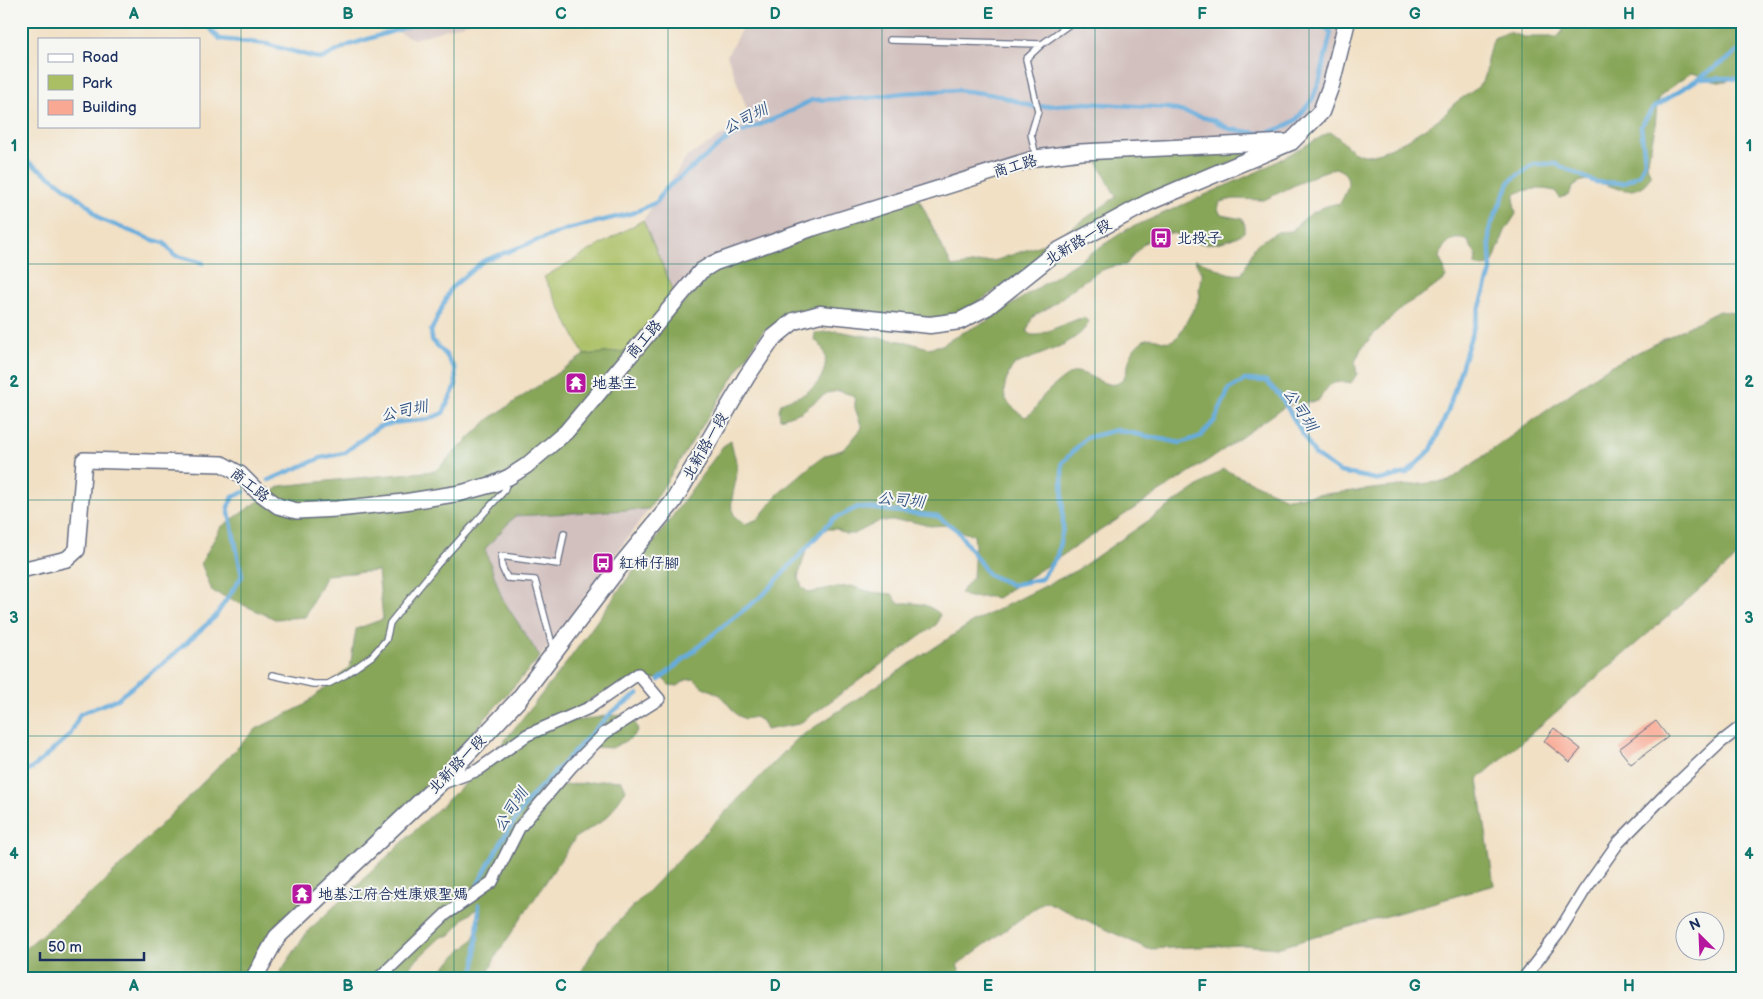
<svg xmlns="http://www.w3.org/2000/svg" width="1763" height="999" viewBox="0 0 1763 999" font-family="'Balsamiq Sans','LXGW WenKai TC',sans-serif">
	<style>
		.industrial { fill: #d1c0bd }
		.green { fill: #aabf63; stroke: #627760 }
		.forest { fill: #87a659; stroke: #516a5c; fill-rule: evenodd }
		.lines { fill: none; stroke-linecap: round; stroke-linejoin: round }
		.stream { stroke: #66acdc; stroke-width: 4.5 }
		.building { fill: #f9a893 }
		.service-casing { stroke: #666d82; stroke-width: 8 }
		.minor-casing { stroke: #666d82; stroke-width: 14 }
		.tertiary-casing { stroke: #666d82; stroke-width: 18 }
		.secondary-casing { stroke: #666d82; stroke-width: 19 }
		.service { stroke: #fff; stroke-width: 5.5 }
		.minor { stroke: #fff; stroke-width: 11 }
		.tertiary { stroke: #fff; stroke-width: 15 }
		.secondary { stroke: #fff; stroke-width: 16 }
		.grid { fill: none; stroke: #0f766e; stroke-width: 1; stroke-opacity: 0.55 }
		.labels { text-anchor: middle; stroke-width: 4; stroke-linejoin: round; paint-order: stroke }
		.street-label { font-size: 15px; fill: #1b2f5e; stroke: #f6f6f2 }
		.poi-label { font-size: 15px; fill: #1b2f5e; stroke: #f6f6f2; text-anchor: start }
		.water-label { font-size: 16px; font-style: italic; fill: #325484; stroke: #f6f6f2 }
		.neatline { fill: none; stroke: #0f766e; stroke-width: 2 }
		.grid-label { font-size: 16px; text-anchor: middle; font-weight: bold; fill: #0f766e }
	</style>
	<rect width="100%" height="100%" fill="#f6f6f2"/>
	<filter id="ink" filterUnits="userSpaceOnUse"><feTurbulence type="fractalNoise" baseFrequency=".02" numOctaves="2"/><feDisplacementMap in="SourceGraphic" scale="10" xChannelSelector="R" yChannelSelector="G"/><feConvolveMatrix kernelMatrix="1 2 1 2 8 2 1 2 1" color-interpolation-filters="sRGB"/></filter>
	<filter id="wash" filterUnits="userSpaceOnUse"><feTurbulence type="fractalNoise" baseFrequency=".0096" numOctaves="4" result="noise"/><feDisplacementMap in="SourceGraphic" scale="20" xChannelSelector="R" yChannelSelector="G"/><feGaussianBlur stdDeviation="1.12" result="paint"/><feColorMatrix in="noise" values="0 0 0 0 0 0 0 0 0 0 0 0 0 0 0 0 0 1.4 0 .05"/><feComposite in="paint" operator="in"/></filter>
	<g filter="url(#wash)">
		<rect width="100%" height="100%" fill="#f1e0c4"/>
		<!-- industrial -->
		<path class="industrial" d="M373 21H474L414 39Z
			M746 21H1339L1327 108 1288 139 1094 155 1023 168 919 199 680 306 643 220 687 157 750 118 727 55Z
			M649 509 540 657 502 598 485 549 515 516Z"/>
		<!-- green -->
		<path class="green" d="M643 220 680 306 637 350 584 355 544 277Z"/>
		<!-- forest -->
		<path class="forest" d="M1565 21H1742V73C1737 78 1726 82 1719 82 1712 82 1699 74 1691 73L1662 94 1657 103 1655 128 1647 165 1651 176C1627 216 1586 154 1569 195L1560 198 1555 191C1541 188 1528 188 1515 194L1514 204 1516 214 1505 231 1493 262 1484 267 1475 265 1476 255 1467 240C1451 236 1445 242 1439 257L1444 268 1446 278 1430 290 1405 305 1374 334 1361 349 1355 362 1357 374 1351 383C1330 378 1329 386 1318 401L1287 405 1216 455 997 598C982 594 974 602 960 593L973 577 975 546 974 535 965 533 948 525 930 526 909 521H880L854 534H845L837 529H827L817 534 811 542 806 551 798 577 802 587 809 593 829 588 851 586 871 592 892 594 898 603C916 603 925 602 940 614L937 624 799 724 766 730 762 721 755 717 745 719 737 715 720 695 701 686 694 679 686 680 678 686 669 685 662 678C653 679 647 682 639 684 614 690 586 692 577 721L605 716 623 715 634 720 638 730 631 738 612 748 592 747 573 755 561 775 559 786 609 780 622 781 626 790 609 815 601 822 576 837 496 956 486 978H447L444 967 452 960 458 953 467 946 473 939 482 917 478 908 463 919 451 935 441 937 412 964 403 978H276L308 931 486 764 568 661 723 446 731 441C732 451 737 459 737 468 738 489 720 512 745 524L758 519 777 495 813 464 826 455 842 450 848 445 862 428 855 408V400L852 395 839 391 827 393 801 412 780 419 779 410 781 403C791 398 802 397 810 390 826 379 833 351 814 340L815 333 837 331 860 335 907 342 928 348 942 345 958 335 987 321 1126 230 1261 170 1330 132C1344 139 1347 152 1364 155 1383 157 1430 126 1445 114 1449 111 1451 106 1455 103 1464 96 1476 91 1482 82 1487 75 1486 68 1487 60 1488 52 1492 45 1494 38L1508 32 1524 37H1557L1562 32ZM1335 168C1354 174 1349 189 1340 203 1335 204 1329 205 1324 207 1312 212 1300 221 1292 231L1278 232 1258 243 1254 248 1242 274C1224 277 1212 263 1195 260L1202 274 1199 289 1200 297 1179 335C1165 350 1158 333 1144 340 1123 353 1132 373 1120 382 1108 391 1089 372 1076 372 1069 372 1050 389 1045 394 1038 402 1036 412 1025 417 1010 405 999 400 1007 379 1009 373 1010 370 1014 365 1036 355 1079 344 1089 322L1084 318 1078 319 1038 335H1031L1027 331C1029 326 1030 321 1033 317 1037 313 1042 312 1046 309 1072 293 1093 265 1126 265 1136 251 1150 233 1169 233 1180 233 1189 241 1199 243 1212 246 1234 240 1244 232L1245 225 1242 219 1221 215 1218 209 1220 202 1234 199 1264 200 1320 173Z
			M1288 139 1110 214 951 320 816 308 763 331 649 509 515 516 485 549 502 598 540 657 354 865 274 937 252 978H21V952L103 883 256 729 303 706 350 667 356 629 383 619 378 571 326 575 305 617 275 619 212 591 201 563 221 527 281 486 346 479 435 471 489 419 584 355 637 350 720 266 919 199 952 267 997 260 1055 240 1116 197 1094 155Z
			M1719 311 1742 314V553L1478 779 1494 885 1277 948 1243 945 1148 949 1045 901 957 965 963 978H578L598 942 798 738 973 622 1077 570 1223 469 1286 498 1449 481 1603 370Z"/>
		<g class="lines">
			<!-- stream -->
			<path class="stream" d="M203 21 220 39 266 44 321 59 349 45 425 21
				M1698 79 1742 49
				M21 157 54 179 89 206 100 219 150 239 164 243 174 255 203 263
				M269 480 321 458 344 453 378 427 393 423 429 419 443 413 456 385 455 369 446 355 432 340 431 331 451 288 483 261 568 229 633 213 657 202 663 191 730 137 781 116 812 100 868 98 903 93 958 90 996 95 1035 107 1085 103 1168 108 1213 120 1230 129 1263 134 1282 128 1296 120 1312 100 1320 80 1331 32 1316 21
				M659 680 723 626 763 595 832 520 858 507 937 516 957 530 988 574 1012 585 1041 579 1057 556 1063 528 1062 463 1086 438 1116 430 1181 443 1201 436 1215 420 1229 389 1245 380 1266 381 1281 397 1315 455 1340 472 1380 480 1407 473 1431 450 1448 411 1491 271 1489 230 1510 181 1534 164H1556L1595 182 1624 183 1640 174 1645 161 1641 126 1653 108 1698 79 1731 78 1742 81
				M21 776 35 766 70 735 80 714 117 699 166 661 215 617 242 576 228 507 233 497 244 492
				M478 884 502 840 530 798 612 712 638 694
				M471 978 475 965 479 905"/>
		</g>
		<g id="blocks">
			<!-- building -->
			<path class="building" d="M1656 721 1668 737 1631 764 1619 749Z
				M1554 728 1581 749 1570 762 1544 741Z"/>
		</g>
	</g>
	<g filter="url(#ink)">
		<use href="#blocks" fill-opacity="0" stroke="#666d82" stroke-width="1"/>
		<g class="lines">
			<!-- service casing -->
			<g class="service-casing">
				<path id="service" d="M890 40 1042 44
					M1036 157 1031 134 1038 111 1026 59 1042 44 1074 21
					M553 648 535 580 507 578 502 567 501 556 558 564 564 533
					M272 675 313 684H328L345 675 372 656 386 640 390 623 437 565 504 491 507 482"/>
			</g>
			<!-- minor casing -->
			<g class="minor-casing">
				<path id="minor" d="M379 978 446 914 492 882 519 828 572 766 605 733 659 699 638 674 589 708 527 735 478 770 443 783
					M1524 978 1557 935 1584 891 1618 843 1666 794 1720 743 1742 726"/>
			</g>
			<!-- tertiary casing -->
			<g class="tertiary-casing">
				<path id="tertiary" d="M21 570 67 559 77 550 84 460 222 464 240 474 256 490 278 506 297 511 337 509 404 502 461 493 494 484 509 477 526 466 566 432 701 271 714 263 813 228 1036 158 1081 152 1287 142"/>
			</g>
			<!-- secondary casing -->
			<g class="secondary-casing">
				<path id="secondary" d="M254 978 277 937 439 784 519 699 613 575 673 502 747 376 773 338 794 321 820 314 930 325 960 321 987 307 1056 252 1149 202 1291 142 1321 112 1331 85 1347 21"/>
			</g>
			<!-- service -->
			<use href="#service" class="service"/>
			<!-- minor -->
			<use href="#minor" class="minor"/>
			<!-- tertiary -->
			<use href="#tertiary" class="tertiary"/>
			<!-- secondary -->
			<use href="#secondary" class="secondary"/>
		</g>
	</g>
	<!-- grid -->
	<path class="grid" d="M241 21V978M454 21V978M668 21V978M882 21V978M1095 21V978M1309 21V978M1522 21V978M21 264H1742M21 500H1742M21 736H1742"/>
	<!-- icons -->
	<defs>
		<g id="bus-square" transform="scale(1.125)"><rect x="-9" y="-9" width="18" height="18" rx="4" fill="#b5179e" stroke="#f6f6f2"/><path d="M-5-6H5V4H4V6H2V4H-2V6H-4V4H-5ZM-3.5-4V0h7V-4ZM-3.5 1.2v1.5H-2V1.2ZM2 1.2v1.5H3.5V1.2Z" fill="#fff"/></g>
		<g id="temple-square" transform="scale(1.125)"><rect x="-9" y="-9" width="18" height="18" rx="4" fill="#b5179e" stroke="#f6f6f2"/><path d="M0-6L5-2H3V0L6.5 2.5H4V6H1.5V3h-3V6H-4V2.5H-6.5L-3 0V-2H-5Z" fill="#fff"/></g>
	</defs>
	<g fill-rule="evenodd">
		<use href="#bus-square" x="1161" y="238"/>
		<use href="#temple-square" x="576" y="383"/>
		<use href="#bus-square" x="603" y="563"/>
		<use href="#temple-square" x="302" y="894"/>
	</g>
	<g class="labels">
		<!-- street labels -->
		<g class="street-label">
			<text transform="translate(1015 166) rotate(-17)" y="5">商工路</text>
			<text transform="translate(1078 242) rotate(-31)" y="5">北新路一段</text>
			<text transform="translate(644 339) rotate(-50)" y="5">商工路</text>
			<text transform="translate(705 446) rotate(-60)" y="5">北新路一段</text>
			<text transform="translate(250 485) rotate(38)" y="5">商工路</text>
			<text transform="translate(457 764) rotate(-46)" y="5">北新路一段</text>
		</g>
		<!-- poi labels -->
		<g class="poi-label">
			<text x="1177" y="243">北投子</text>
			<text x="592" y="388">地基主</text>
			<text x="619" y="568">紅柿仔腳</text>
			<text x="318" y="899">地基江府合姓康娘聖媽</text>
		</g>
		<!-- water labels -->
		<g class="water-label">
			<text transform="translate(745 118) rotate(-27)" y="6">公司圳</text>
			<text transform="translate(1301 409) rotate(57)" y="6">公司圳</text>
			<text transform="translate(404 410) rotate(-12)" y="6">公司圳</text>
			<text transform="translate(901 499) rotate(6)" y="6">公司圳</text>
			<text transform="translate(510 809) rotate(-57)" y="6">公司圳</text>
		</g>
	</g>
	<!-- margin -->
	<rect width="1763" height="999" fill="none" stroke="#f6f6f2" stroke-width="55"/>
	<!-- legend -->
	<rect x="38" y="38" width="162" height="90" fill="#f6f6f2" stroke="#9ea6b7"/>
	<rect x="48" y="54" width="25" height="8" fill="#ffffff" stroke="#9ea6b7"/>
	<text x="82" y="62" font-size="15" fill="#1b2f5e">Road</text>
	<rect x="48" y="75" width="25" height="15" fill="#aabf63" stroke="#9ea6b7"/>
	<text x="82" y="88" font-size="15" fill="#1b2f5e">Park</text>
	<rect x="48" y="100" width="25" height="15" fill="#f9a893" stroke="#9ea6b7"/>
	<text x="82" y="112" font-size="15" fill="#1b2f5e">Building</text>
	<!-- north arrow -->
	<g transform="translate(1700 936) rotate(336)"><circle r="24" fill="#f6f6f2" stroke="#9ea6b7"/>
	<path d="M0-4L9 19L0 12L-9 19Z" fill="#b5179e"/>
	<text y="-8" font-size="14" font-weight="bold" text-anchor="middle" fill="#1b2f5e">N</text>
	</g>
	<!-- scale -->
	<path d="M40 952v8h104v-8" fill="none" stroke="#1b2f5e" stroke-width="2.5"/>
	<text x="48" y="952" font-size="15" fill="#1b2f5e" stroke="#f6f6f2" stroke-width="4" paint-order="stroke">50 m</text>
	<rect x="28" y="28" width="1708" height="944" class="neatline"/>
	<g class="grid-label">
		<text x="134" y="19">A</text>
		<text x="348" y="19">B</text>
		<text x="561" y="19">C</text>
		<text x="775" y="19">D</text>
		<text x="988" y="19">E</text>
		<text x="1202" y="19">F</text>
		<text x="1415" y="19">G</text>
		<text x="1629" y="19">H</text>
		<text x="14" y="151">1</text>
		<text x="1749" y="151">1</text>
		<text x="14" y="387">2</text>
		<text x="1749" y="387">2</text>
		<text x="14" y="623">3</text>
		<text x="1749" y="623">3</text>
		<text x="14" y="859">4</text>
		<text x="1749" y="859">4</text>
		<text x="134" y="991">A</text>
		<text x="348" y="991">B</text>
		<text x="561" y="991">C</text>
		<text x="775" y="991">D</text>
		<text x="988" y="991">E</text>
		<text x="1202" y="991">F</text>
		<text x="1415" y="991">G</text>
		<text x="1629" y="991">H</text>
	</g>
</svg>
